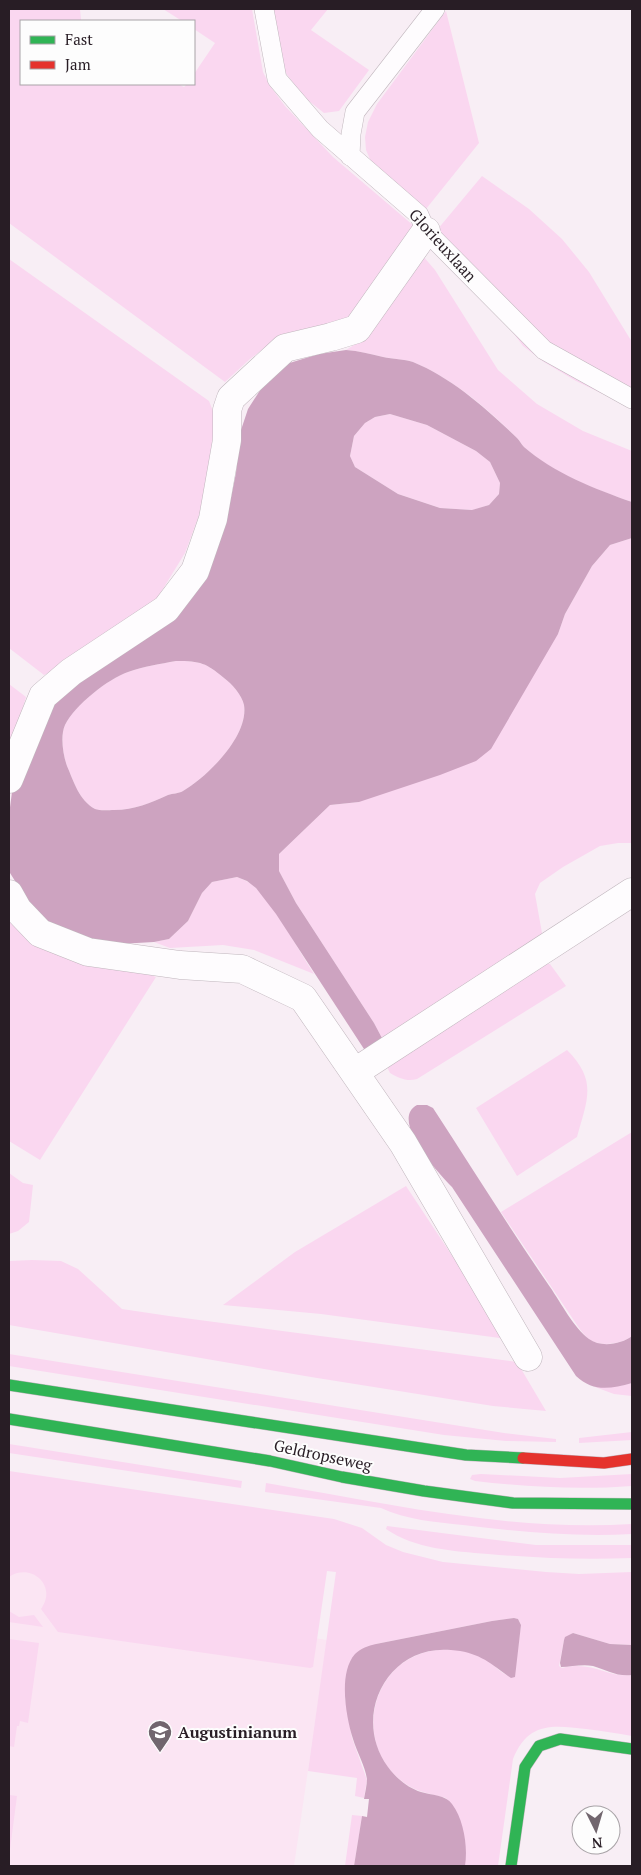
<svg xmlns="http://www.w3.org/2000/svg" width="641" height="1875" viewBox="0 0 641 1875" font-family="'PT Serif',serif">
	<style>
		.built { fill: #fbe5f3 }
		.green { fill: #fad7f0 }
		.water { fill: #cda3c0; fill-rule: evenodd }
		.lines { fill: none; stroke-linecap: round; stroke-linejoin: round }
		.lane-casing { stroke: #c0b6bd; stroke-width: 20 }
		.street-casing { stroke: #c0b6bd; stroke-width: 29 }
		.fast-casing { stroke: #c0b6bd; stroke-width: 12 }
		.jam-casing { stroke: #c0b6bd; stroke-width: 12 }
		.lane { stroke: #fefcfe; stroke-width: 19 }
		.street { stroke: #fefcfe; stroke-width: 28 }
		.fast { stroke: #30b455; stroke-width: 11 }
		.jam { stroke: #e5322d; stroke-width: 11 }
		.labels { text-anchor: middle; stroke-width: 4; stroke-linejoin: round; paint-order: stroke }
		.street-label { font-size: 16px; fill: #281d25; stroke: #fdfdfd }
		.poi-label { font-size: 16px; font-weight: bold; fill: #281d25; stroke: #fdfdfd; text-anchor: start }
	</style>
	<rect width="100%" height="100%" fill="#f8eef5"/>
	<!-- built -->
	<path class="built" d="M9 1532 77 1601 327 1640 294 1866H9Z"/>
	<!-- green -->
	<path class="green" d="M9 9H80L81 20 84 21H21V84H178L184 87 187 84H194V74L215 43 194 29V21H182L163 9H252L263 72 270 86 285 106 333 157 414 226 355 314 330 327 302 330 276 339 250 359 225 382 9 223Z
		M273 9H328L311 30 369 70 339 111 324 113 304 97 285 72Z
		M446 11 479 143 426 209 372 164 366 150 365 137 368 122 377 104Z
		M482 176 529 209 562 239 589 272 632 342V408L576 381 544 362 523 346 437 230Z
		M422 255 435 270 498 370 537 404 583 431 632 451V502C597 490 552 473 524 447 521 444 520 441 517 438 488 409 452 378 413 362 404 359 393 359 383 357 370 354 359 351 346 350L362 340Z
		M9 259 209 401 215 416 209 470 204 502 185 553 158 597 133 621 67 664 44 675 9 648Z
		M390 414 427 425 476 451 490 462 500 483 499 494 489 505 473 510 440 508 398 494 355 467 350 456 354 436 365 423 375 417Z
		M632 538V843H618L600 846 563 867 540 883 535 894 542 933 537 941 383 1040 374 1023 296 903 279 871V854L330 805 359 802 558 634 565 614 592 566 610 545Z
		M176 661C201 661 206 663 224 678 232 684 242 695 244 705 249 736 207 777 183 791 178 794 173 793 168 795 150 803 135 810 114 810 109 810 100 811 95 809 79 800 74 782 67 766 63 755 60 736 65 725 75 705 108 679 128 672 144 666 160 664 176 661Z
		M9 684 26 697 9 754Z
		M237 877C244 880 252 883 257 889 280 914 296 946 314 974L254 950 223 945 170 948 154 942 169 939 188 921 202 893 212 882Z
		M9 915 156 977 40 1160 9 1141Z
		M544 964H550L566 986 417 1079C407 1082 399 1078 390 1073L386 1065Z
		M567 1050C598 1081 587 1100 577 1137L517 1176 476 1108Z
		M632 1132V1336C622 1344 601 1347 590 1340 586 1337 582 1332 579 1328L501 1212Z
		M9 1173 23 1183 33 1185 29 1222 18 1231 9 1234Z
		M406 1186 507 1339 321 1314 223 1305 295 1252Z
		M32 1260 61 1261 78 1269 122 1309 169 1316 517 1362 546 1411 493 1406 311 1377 9 1325V1261Z
		M9 1354 504 1433 556 1439V1442L506 1441 444 1435 9 1366Z
		M632 1383V1396L614 1394 595 1387 619 1386Z
		M632 1432V1440L579 1443V1438Z
		M9 1444 242 1481 241 1488 9 1453Z
		M9 1471 334 1519 362 1528 386 1545 403 1552 443 1562 546 1572 579 1574 632 1572V1645L610 1644 573 1633 564 1640 559 1666 562 1668C593 1660 607 1678 632 1675V1736C617 1733 602 1731 586 1729 552 1725 528 1722 513 1759L498 1866H465L464 1836 446 1798C431 1794 416 1792 403 1782 353 1745 369 1664 430 1651 446 1648 468 1649 483 1657 494 1663 501 1676 514 1677L521 1625 518 1619 514 1618 492 1621 376 1644 345 1698 352 1738 367 1780 364 1798 355 1796 357 1778 308 1771 336 1572 327 1571 313 1667 310 1668 58 1632 41 1609C58 1586 31 1562 9 1577Z
		M481 1474 560 1478 632 1474V1486C579 1490 527 1487 475 1481L470 1479 472 1475Z
		M266 1483C386 1503 510 1532 632 1524V1534C575 1537 520 1532 463 1525 436 1522 406 1520 381 1508L265 1492Z
		M387 1526 536 1545H632V1558C584 1560 536 1558 488 1554 453 1551 415 1549 386 1529Z
		M9 1611 19 1617 34 1615 43 1627 9 1622Z
		M9 1639 39 1643 28 1723 20 1721 19 1726H17L14 1747 9 1746Z
		M9 1790H10V1795L17 1796 9 1857Z
		M352 1815 362 1816 354 1866H345Z"/>
	<!-- water -->
	<path class="water" d="M346 350C359 351 370 354 383 357 393 359 404 359 413 362 452 378 487 409 517 438 520 441 521 444 524 447 552 472 597 490 632 502V538L610 545 592 566 565 614 558 634 491 749 476 761 440 775 359 802 330 805 279 854V871L296 903 374 1023 383 1040 369 1052 364 1049 276 914 256 888 247 881 237 877 212 882 202 893 188 921 169 939 154 942 119 944 89 940 51 924 29 903 10 873 9 865V815L12 792 43 718 63 695 97 667 226 522 236 473 239 436 248 409 266 381 283 365 319 354ZM390 414 427 425 476 451 490 462 500 483 499 494 489 505 472 510 440 508 398 494 355 467 350 456 354 436 365 423 375 417ZM176 661C201 661 206 663 224 678 232 684 242 695 244 705 249 736 207 777 183 791 178 794 173 793 168 795 150 803 135 810 114 810 109 810 100 811 95 809 79 800 74 782 67 766 63 755 60 736 65 725 75 705 108 679 128 672 144 666 160 664 176 661Z
		M417 1105H427L433 1108C472 1168 510 1229 550 1287 561 1303 574 1328 589 1339 601 1348 622 1344 632 1336V1383C610 1389 593 1392 576 1376L452 1187C439 1174 389 1120 417 1105Z
		M514 1618 518 1619 521 1625 515 1677 511 1678 508 1676C488 1661 477 1652 451 1650 387 1644 351 1717 388 1767 396 1778 408 1788 421 1792 431 1795 446 1795 452 1804 464 1820 468 1847 465 1866H354L362 1816 367 1817 369 1799H364C365 1793 367 1785 367 1779 365 1766 357 1752 353 1739 346 1717 338 1673 355 1654 361 1648 368 1646 376 1644L492 1621Z
		M573 1633 610 1644 632 1645V1675C617 1677 607 1670 593 1666 582 1664 571 1667 561 1667L560 1663 564 1640 565 1637Z"/>
	<g class="lines">
		<!-- lane casing -->
		<g class="lane-casing">
			<path id="lane" d="M264 9 277 79 320 129 419 215 426 231 544 350 632 399
				M350 156 351 134 355 112 435 9"/>
		</g>
		<!-- street casing -->
		<g class="street-casing">
			<path id="street" d="M9 779 43 696 71 672 166 609 195 571 213 519 227 440V410L231 398 285 348 331 337 357 329 426 231
				M9 894 18 910 40 933 88 952 180 965 242 969 303 998 403 1143 528 1357
				M355 1072 632 892"/>
		</g>
		<!-- fast casing -->
		<g class="fast-casing">
			<path id="fast" d="M9 1385 466 1455 523 1458
				M9 1419 270 1461 342 1477 424 1491 513 1503 632 1504
				M511 1866 525 1767 539 1746 560 1739 632 1749"/>
		</g>
		<!-- jam casing -->
		<g class="jam-casing">
			<path id="jam" d="M523 1458 604 1463 632 1459"/>
		</g>
		<!-- lane -->
		<use href="#lane" class="lane"/>
		<!-- street -->
		<use href="#street" class="street"/>
		<!-- fast -->
		<use href="#fast" class="fast"/>
		<!-- jam -->
		<use href="#jam" class="jam"/>
	</g>
	<!-- icons -->
	<defs>
		<g id="school-pin" transform="scale(1.25)"><path d="M0 17L-7.5 6A9.5 9.5 0 1 1 7.5 6Z" fill="#71666e" stroke="#fdfdfd"/><path d="M0-5L7-2L0 1L-7-2ZM-4 1L0 2.5L4 1V4Q0 6-4 4Z" fill="#fff"/></g>
	</defs>
	<g fill-rule="evenodd">
		<use href="#school-pin" x="160" y="1732"/>
	</g>
	<g class="labels">
		<!-- street labels -->
		<g class="street-label">
			<text transform="translate(443 245) rotate(48)" y="6">Glorieuxlaan</text>
			<text transform="translate(323 1455) rotate(12)" y="6">Geldropseweg</text>
		</g>
		<!-- poi labels -->
		<g class="poi-label">
			<text x="178" y="1738">Augustinianum</text>
		</g>
	</g>
	<!-- border -->
	<rect width="641" height="1875" fill="none" stroke="#281d25" stroke-width="20"/>
	<!-- legend -->
	<rect x="20" y="20" width="175" height="65" fill="#fdfdfd" stroke="#a8a3a7"/>
	<rect x="30" y="36" width="25" height="8" fill="#30b455" stroke="#a8a3a7"/>
	<text x="65" y="45" font-size="15" fill="#281d25">Fast</text>
	<rect x="30" y="61" width="25" height="8" fill="#e5322d" stroke="#a8a3a7"/>
	<text x="65" y="70" font-size="15" fill="#281d25">Jam</text>
	<!-- north arrow -->
	<g transform="translate(596 1830) rotate(175)"><circle r="24" fill="#fdfdfd" stroke="#a8a3a7"/>
	<path d="M0-4L9 19L0 12L-9 19Z" fill="#71666e"/>
	<text y="-8" font-size="14" font-weight="bold" text-anchor="middle" fill="#281d25">N</text>
	</g>
</svg>
